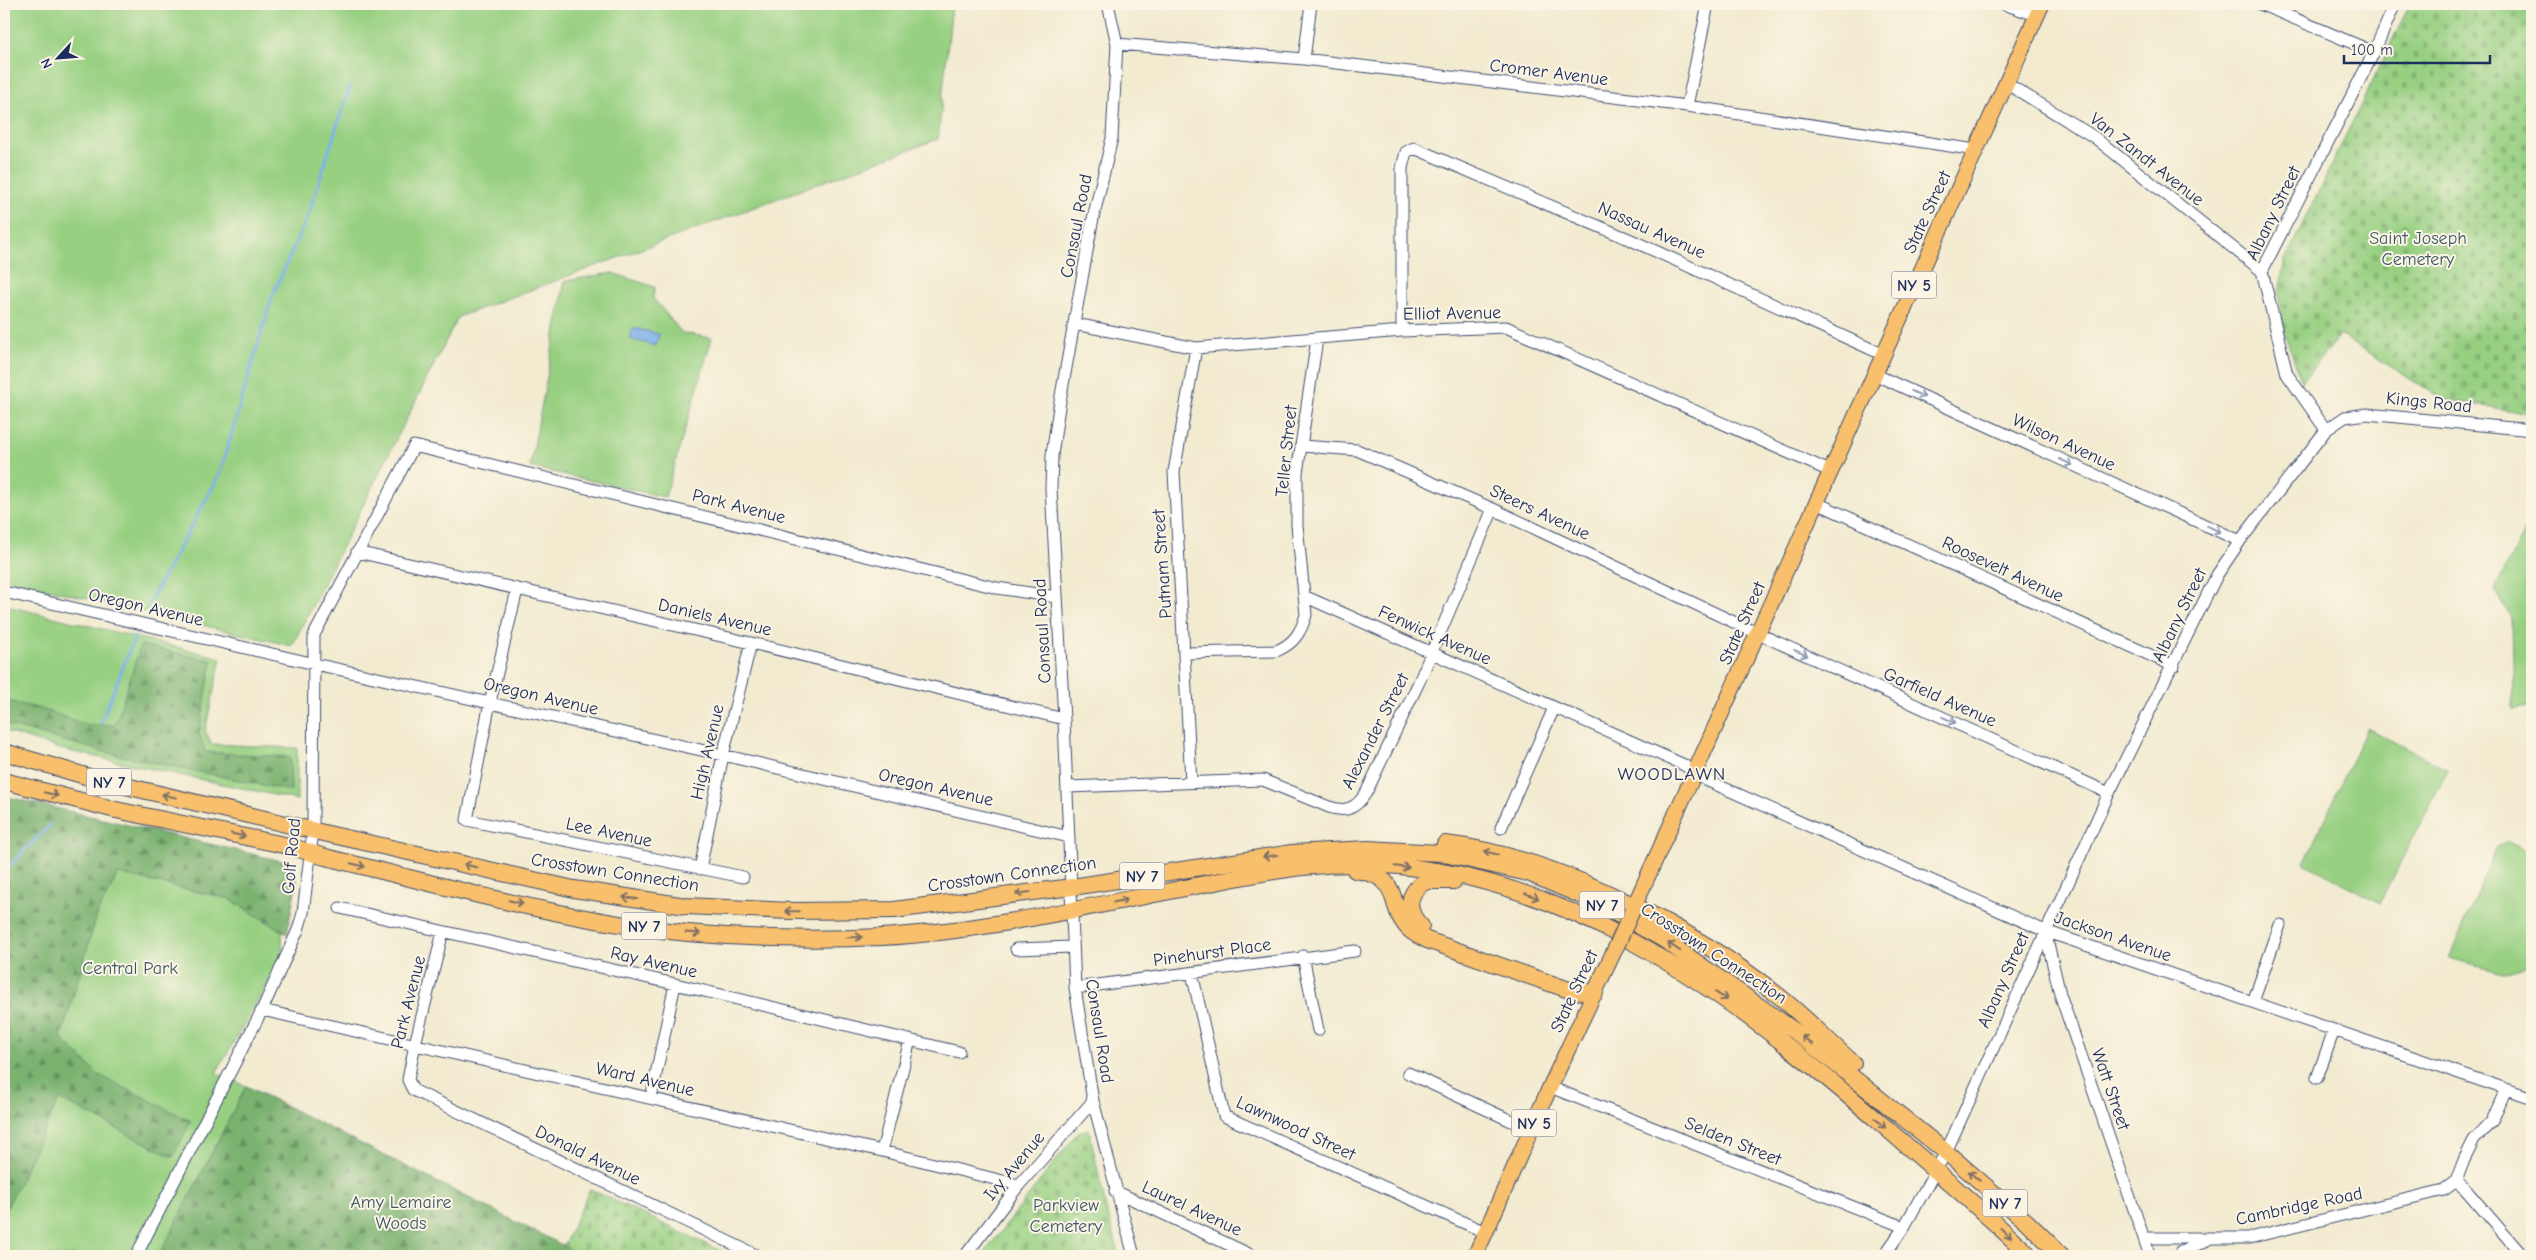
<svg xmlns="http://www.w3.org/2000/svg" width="2536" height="1260" viewBox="0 0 2536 1260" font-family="'Comic Neue',sans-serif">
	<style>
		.green { fill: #98d082; stroke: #5a8070 }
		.forest { fill: url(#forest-firs); stroke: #4a7067 }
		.cemetery { fill: url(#cemetery-stones); stroke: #5a8070 }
		.water { fill: #7eb0ea; stroke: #4c70a4 }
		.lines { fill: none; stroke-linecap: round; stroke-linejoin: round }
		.stream { stroke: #7eb0ea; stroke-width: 3 }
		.minor-casing { stroke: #3b4b6f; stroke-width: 13 }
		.major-casing { stroke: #3b4b6f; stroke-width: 17 }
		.highway-casing { stroke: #3b4b6f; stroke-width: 18 }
		.minor { stroke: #fff; stroke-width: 11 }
		.major { stroke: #f8bf6c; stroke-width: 15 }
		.highway { stroke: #f8bf6c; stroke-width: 16 }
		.major-bridge-casing { stroke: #3b4b6f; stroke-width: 17; stroke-linecap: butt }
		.major-bridge { stroke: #f8bf6c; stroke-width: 15 }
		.oneway { stroke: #8d97ae }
		.oneway2 { stroke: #7e7064 }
		.labels { text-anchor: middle; stroke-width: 4; stroke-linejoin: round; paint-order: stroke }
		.shield { fill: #fcf5e5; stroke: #5e6a86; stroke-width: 1 }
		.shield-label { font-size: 16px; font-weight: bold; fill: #1b2f5e }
		.street-label { font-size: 18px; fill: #1b2f5e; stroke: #fcf5e5 }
		.park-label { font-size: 18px; fill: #3a5767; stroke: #fcf5e5 }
		.neighbourhood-label { font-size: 19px; letter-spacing: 1px; fill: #1b2f5e; stroke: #fcf5e5 }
	</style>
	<defs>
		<pattern id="forest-firs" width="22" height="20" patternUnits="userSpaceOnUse" patternTransform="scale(1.25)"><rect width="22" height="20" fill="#7ab270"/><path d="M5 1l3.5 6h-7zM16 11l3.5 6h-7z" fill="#63915f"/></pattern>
		<pattern id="cemetery-stones" width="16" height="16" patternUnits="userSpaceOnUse" patternTransform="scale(1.25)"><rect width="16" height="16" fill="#98d082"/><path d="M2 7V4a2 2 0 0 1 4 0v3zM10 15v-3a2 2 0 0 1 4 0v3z" fill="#82b373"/></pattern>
	</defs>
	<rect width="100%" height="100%" fill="#fcf5e5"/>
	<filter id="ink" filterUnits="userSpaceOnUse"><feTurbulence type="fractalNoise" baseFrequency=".02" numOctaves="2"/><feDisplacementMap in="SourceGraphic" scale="10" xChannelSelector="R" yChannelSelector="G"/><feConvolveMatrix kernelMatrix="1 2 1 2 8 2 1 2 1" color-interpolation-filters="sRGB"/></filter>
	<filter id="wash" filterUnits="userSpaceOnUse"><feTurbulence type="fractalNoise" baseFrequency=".0096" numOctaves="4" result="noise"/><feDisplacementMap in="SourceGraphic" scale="20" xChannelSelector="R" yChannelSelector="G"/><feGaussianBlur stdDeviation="1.12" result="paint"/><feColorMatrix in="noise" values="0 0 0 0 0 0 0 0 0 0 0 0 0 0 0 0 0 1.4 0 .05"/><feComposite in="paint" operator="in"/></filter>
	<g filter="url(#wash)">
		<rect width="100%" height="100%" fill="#f2ebd0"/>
		<!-- green -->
		<path class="green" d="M4 4H952L938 139 458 317 292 646 4 579Z
			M612 273 655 287 653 298 682 333 712 338 665 497 530 467 565 281Z
			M2532 516V706L2514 710 2512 620 2495 589Z
			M4 605 221 658 205 731 212 744 297 748V800L64 750 4 731Z
			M2367 728 2448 770 2380 903 2304 863Z
			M4 807 283 874 282 959 216 1073 246 1086 583 1256H4Z
			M2509 842 2532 853V964L2503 972 2449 958 2497 847Z"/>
		<!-- forest -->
		<path class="forest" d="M141 645 212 661 199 734 205 752 290 757 291 791 108 753 4 724V700L41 709 88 725H115Z
			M4 796 291 863 297 880 287 934 230 899 118 874 98 912 61 1038 99 1075 191 1121 173 1157 59 1099 4 1214Z
			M246 1086 584 1256H159Z"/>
		<!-- cemetery -->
		<path class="cemetery" d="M2410 4H2532V414L2441 399 2340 334 2302 382 2285 335 2280 309 2279 291 2285 260Z
			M1089 1129 1107 1213 1120 1256H982L1078 1132Z
			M590 1189 731 1256H583L563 1247Z"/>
		<!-- water -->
		<path class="water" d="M633 328 659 334 656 346 630 339Z"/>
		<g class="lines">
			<!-- stream -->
			<path class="stream" d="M149 603 219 476 272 297 309 213 350 86
				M101 722 135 637
				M4 871 50 825"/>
		</g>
	</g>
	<g filter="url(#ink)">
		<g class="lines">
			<!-- minor casing -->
			<g class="minor-casing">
				<path id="minor" d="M1108 4 1117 44 1112 138 1092 223 1059 407 1052 455 1051 489 1064 719 1075 988 1093 1101 1134 1256
					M2004 4 2036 15
					M2260 4 2374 52
					M1117 44 1304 59 1687 106 1976 150
					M1304 59 1311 4
					M2006 83 2094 137 2262 271
					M1687 106 1708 4
					M1075 324 1196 348 1402 331 1506 327 1832 472
					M1402 331V168L1406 152 1414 148 1631 240 1882 354
					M1874 374 2240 541
					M2326 430 2287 374 2262 271 2374 52 2395 4
					M1302 446 1357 450 1493 509 1757 633 2109 793
					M1817 503 2174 666
					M357 552 751 643 1064 719
					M517 590 490 702 467 820 743 877
					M4 592 315 664 723 755 1069 837
					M1304 596 1684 765 1706 780 2045 931 2532 1098
					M1185 653 1276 651C1294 644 1301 632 1306 615L1297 525V473L1317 339
					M1191 781 1174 472 1196 348
					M1067 787 1263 780 1329 807C1347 813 1356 808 1366 793L1419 682 1493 509
					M1501 828 1554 708
					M700 869 723 755 751 643
					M340 908 675 984 959 1052
					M2045 931 2060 994 2150 1256
					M443 932 415 1044 408 1080 413 1090 758 1256
					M1016 949 1072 947
					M1303 956 1318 1030
					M1192 973 1224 1116 1485 1232
					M1075 988 1355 951
					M2253 1002 2280 925
					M262 1010 882 1151 1019 1185
					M1408 1073 1531 1130
					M2317 1078 2334 1030
					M1550 1087 1904 1227
					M651 1098 675 984
					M882 1151 910 1040
					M2456 1181 2466 1190 2523 1256
					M1115 1191 1253 1256
					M2144 1238H2249L2444 1190 2456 1181 2464 1160 2474 1140 2492 1121 2506 1089
					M136 1256 262 1010 298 930 303 913 313 831 314 635 414 446 997 588 1057 597
					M965 1256 1019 1185 1093 1101
					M1884 1256 1904 1227 1946 1152 2109 793 2217 575 2240 541 2326 430 2345 417 2367 414 2532 430
					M2178 1256 2181 1252 2207 1240"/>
			</g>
			<!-- major casing -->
			<g class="major-casing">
				<path id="major" d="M1632 911 2042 4
					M1475 1256 1550 1087 1617 945"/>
			</g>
			<!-- highway casing -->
			<g class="highway-casing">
				<path id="highway" d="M4 752 96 779 328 834 574 889 686 906 790 911 894 910 1072 887 1292 853 1368 849 1440 853 1528 873 1594 901 1663 939 1796 1032 1946 1152 2027 1222 2062 1256
					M4 781 116 810 289 846 325 857C445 886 566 921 688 933 752 939 818 940 882 937 981 931 1078 909 1175 890 1217 882 1260 872 1302 867 1531 841 1722 986 1885 1127 1934 1169 1984 1211 2030 1256
					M1445 844C1554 856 1694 929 1780 997 1805 1017 1828 1041 1853 1063
					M1355 870C1406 877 1384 905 1410 930 1414 934 1422 937 1427 940L1572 991 1595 993
					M1421 926C1405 911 1407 892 1426 881H1454"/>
			</g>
			<!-- minor -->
			<use href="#minor" class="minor"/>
			<!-- major -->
			<use href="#major" class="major"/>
			<!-- highway -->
			<use href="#highway" class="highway"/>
			<!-- major-bridge casing -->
			<g class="major-bridge-casing">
				<path id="major-bridge" d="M1617 945 1632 911"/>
			</g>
			<!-- major-bridge -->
			<use href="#major-bridge" class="major-bridge"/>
		</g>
		<!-- one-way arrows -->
		<defs><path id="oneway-shaft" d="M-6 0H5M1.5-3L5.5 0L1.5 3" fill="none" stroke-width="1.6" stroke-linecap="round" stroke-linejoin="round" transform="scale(1.25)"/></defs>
		<g class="oneway">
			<use href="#oneway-shaft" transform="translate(1918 394) rotate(25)"/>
			<use href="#oneway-shaft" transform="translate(2066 462) rotate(25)"/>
			<use href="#oneway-shaft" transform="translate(2214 529) rotate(24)"/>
			<use href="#oneway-shaft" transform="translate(1801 653) rotate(24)"/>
			<use href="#oneway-shaft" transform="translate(1949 720) rotate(24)"/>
		</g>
		<g class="oneway2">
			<use href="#oneway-shaft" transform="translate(51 794) rotate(14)"/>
			<use href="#oneway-shaft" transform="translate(169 796) rotate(-167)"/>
			<use href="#oneway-shaft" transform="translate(238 835) rotate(12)"/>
			<use href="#oneway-shaft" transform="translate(1491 853) rotate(-167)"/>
			<use href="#oneway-shaft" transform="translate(1270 856) rotate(172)"/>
			<use href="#oneway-shaft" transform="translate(358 865) rotate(14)"/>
			<use href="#oneway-shaft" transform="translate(471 866) rotate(-167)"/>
			<use href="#oneway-shaft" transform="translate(1402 867) rotate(6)"/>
			<use href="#oneway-shaft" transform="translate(1023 893) rotate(173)"/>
			<use href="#oneway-shaft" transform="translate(1532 896) rotate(22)"/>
			<use href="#oneway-shaft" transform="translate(630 898) rotate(-172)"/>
			<use href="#oneway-shaft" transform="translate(1120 901) rotate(-11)"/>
			<use href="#oneway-shaft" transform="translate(516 902) rotate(13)"/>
			<use href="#oneway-shaft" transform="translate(792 911) rotate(-179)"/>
			<use href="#oneway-shaft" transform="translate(693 933) rotate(4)"/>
			<use href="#oneway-shaft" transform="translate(855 937) rotate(-1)"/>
			<use href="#oneway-shaft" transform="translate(1674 947) rotate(-146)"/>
			<use href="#oneway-shaft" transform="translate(1721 996) rotate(33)"/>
			<use href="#oneway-shaft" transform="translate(1807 1040) rotate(-142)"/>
			<use href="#oneway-shaft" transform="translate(1880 1123) rotate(41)"/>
			<use href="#oneway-shaft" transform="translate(1974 1176) rotate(-140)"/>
			<use href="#oneway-shaft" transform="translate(2006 1233) rotate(42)"/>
		</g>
	</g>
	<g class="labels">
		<!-- shield labels -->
		<g class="shield">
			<rect x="1891.5" y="271.5" width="45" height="27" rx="4"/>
			<rect x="86.5" y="768.5" width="45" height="27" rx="4"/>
			<rect x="1119.5" y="862.5" width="45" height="27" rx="4"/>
			<rect x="1579.5" y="891.5" width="45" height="27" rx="4"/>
			<rect x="621.5" y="912.5" width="45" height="27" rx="4"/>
			<rect x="1511.5" y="1109.5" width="45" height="27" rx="4"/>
			<rect x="1982.5" y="1189.5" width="45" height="27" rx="4"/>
		</g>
		<g class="shield-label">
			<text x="1914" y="291">NY 5</text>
			<text x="109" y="788">NY 7</text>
			<text x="1142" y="882">NY 7</text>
			<text x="1602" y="911">NY 7</text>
			<text x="644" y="932">NY 7</text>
			<text x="1534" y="1129">NY 5</text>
			<text x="2005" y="1209">NY 7</text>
		</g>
		<!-- street labels -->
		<g class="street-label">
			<text transform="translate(1549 72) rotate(7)" y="6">Cromer Avenue</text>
			<text transform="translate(2147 159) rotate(38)" y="6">Van Zandt Avenue</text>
			<text transform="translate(1927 212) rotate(-65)" y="6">State Street</text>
			<text transform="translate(2273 213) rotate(-64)" y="6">Albany Street</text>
			<text transform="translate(1076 226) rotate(-79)" y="6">Consaul Road</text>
			<text transform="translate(1652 230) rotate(24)" y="6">Nassau Avenue</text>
			<text transform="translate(1452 313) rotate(-1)" y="6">Elliot Avenue</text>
			<text transform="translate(2429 402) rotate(6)" y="6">Kings Road</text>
			<text transform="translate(2064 442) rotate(25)" y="6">Wilson Avenue</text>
			<text transform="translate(1286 451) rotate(-84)" y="6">Teller Street</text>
			<text transform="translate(739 506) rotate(14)" y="6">Park Avenue</text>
			<text transform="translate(1540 512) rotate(25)" y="6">Steers Avenue</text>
			<text transform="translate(1162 564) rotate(-94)" y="6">Putnam Street</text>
			<text transform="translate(2003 569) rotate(25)" y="6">Roosevelt Avenue</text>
			<text transform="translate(146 607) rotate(13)" y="6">Oregon Avenue</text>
			<text transform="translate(2179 615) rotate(-64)" y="6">Albany Street</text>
			<text transform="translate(715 617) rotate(13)" y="6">Daniels Avenue</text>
			<text transform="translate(1742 623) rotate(-66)" y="6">State Street</text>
			<text transform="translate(1042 631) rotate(-93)" y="6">Consaul Road</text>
			<text transform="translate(1435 635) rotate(24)" y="6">Fenwick Avenue</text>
			<text transform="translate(541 696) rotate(13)" y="6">Oregon Avenue</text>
			<text transform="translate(1940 697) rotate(24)" y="6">Garfield Avenue</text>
			<text transform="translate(1375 731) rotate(-63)" y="6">Alexander Street</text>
			<text transform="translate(707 752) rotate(-77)" y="6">High Avenue</text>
			<text transform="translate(936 787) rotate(13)" y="6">Oregon Avenue</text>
			<text transform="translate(609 832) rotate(12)" y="6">Lee Avenue</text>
			<text transform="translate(291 856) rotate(-85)" y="6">Golf Road</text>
			<text transform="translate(615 872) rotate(9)" y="6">Crosstown Connection</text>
			<text transform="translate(1012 874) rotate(-8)" y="6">Crosstown Connection</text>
			<text transform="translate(2113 936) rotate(19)" y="6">Jackson Avenue</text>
			<text transform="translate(1212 952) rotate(-8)" y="6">Pinehurst Place</text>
			<text transform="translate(1714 953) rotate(33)" y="6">Crosstown Connection</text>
			<text transform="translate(654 962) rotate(13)" y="6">Ray Avenue</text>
			<text transform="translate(2003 980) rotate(-66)" y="6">Albany Street</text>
			<text transform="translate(1574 991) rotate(-65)" y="6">State Street</text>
			<text transform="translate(408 1002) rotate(-76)" y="6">Park Avenue</text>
			<text transform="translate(1100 1031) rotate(81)" y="6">Consaul Road</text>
			<text transform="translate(645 1079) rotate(13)" y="6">Ward Avenue</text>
			<text transform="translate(2111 1089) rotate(71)" y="6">Watt Street</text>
			<text transform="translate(1296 1128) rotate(25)" y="6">Lawnwood Street</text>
			<text transform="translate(1733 1141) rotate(22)" y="6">Selden Street</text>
			<text transform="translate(588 1155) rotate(26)" y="6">Donald Avenue</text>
			<text transform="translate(1014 1166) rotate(-50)" y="6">Ivy Avenue</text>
			<text transform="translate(2299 1206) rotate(-12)" y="6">Cambridge Road</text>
			<text transform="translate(1192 1208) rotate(25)" y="6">Laurel Avenue</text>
		</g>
		<!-- park labels -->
		<g class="park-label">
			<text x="2418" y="244">Saint Joseph<tspan x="2418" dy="21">Cemetery</tspan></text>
			<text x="130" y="974">Central Park</text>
			<text x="401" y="1208">Amy Lemaire<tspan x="401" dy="21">Woods</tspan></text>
			<text x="1066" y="1211">Parkview<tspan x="1066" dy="21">Cemetery</tspan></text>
		</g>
		<!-- neighbourhood labels -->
		<g class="neighbourhood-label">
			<text x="1672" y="780">WOODLAWN</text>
		</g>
	</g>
	<!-- margin -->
	<rect width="2536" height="1260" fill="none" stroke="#fcf5e5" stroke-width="20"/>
	<!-- north arrow -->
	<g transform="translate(58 58) rotate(244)" stroke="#fcf5e5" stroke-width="4" paint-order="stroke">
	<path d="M0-4L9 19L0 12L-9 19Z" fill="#1b2f5e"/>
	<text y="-8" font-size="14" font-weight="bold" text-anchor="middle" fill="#1b2f5e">N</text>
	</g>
	<!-- scale -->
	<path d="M2344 55v8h146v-8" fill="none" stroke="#1b2f5e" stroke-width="2.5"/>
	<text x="2351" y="55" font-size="15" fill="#1b2f5e" stroke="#fcf5e5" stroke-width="4" paint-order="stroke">100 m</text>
</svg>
